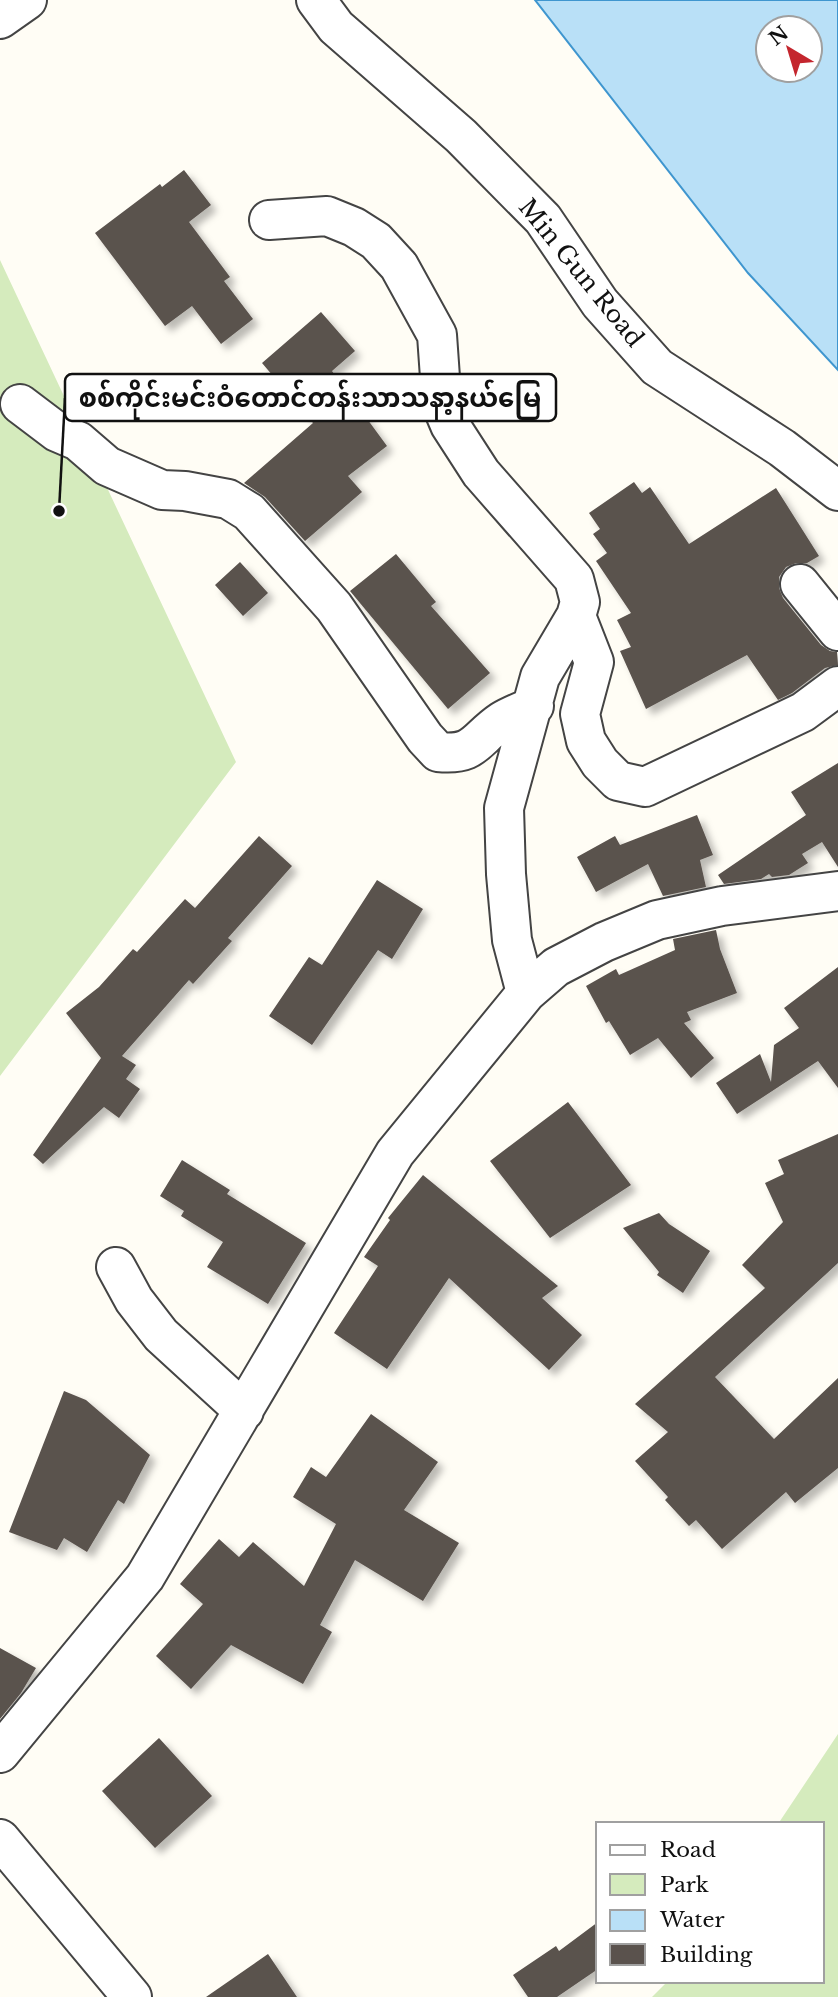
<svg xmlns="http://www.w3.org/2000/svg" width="838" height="1997" viewBox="0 0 838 1997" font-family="'Libre Baskerville','Noto Sans Myanmar',serif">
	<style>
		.green { fill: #d5ebbd }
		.water { fill: #b9e0f7; stroke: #3f96cf; stroke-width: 2; fill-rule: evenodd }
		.building { fill: #5a524d; filter: url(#shadow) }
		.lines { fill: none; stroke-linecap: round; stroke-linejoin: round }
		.minor-casing { stroke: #444; stroke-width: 42 }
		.minor { stroke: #fff; stroke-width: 38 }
		.labels { text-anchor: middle; stroke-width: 7; stroke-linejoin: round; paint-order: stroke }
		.street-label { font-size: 24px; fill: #111; stroke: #fff }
		.leader { fill: none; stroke: #111; stroke-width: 2.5 }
		.callout-dot { fill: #111; stroke: #fff; stroke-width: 2.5 }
		.callout { fill: #fff; stroke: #111; stroke-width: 2.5 }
		.callout-label { font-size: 26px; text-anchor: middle; font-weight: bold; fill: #111 }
	</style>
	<defs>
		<filter id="shadow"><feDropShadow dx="6" dy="6" stdDeviation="3.5" flood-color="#0004"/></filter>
	</defs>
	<rect width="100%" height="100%" fill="#fffdf5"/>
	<!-- green -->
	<path class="green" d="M0 260 236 762 0 1076Z
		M838 1734V1997H652L668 1981H822V1824H778Z"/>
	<!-- water -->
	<path class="water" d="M535 0H838V370L748 273ZM768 28H810V70H768Z"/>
	<!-- building -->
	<path class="building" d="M184 170 211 205 189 222 230 277 224 281 253 319 221 344 192 306 165 326 95 233 160 184 162 187Z
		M321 312 355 351 332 371 387 446 348 476 362 492 305 541 265 497 244 483 313 423 262 363Z
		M634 482 642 493 650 487 689 544 776 488 819 556 807 563H796L786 567 779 577V588L783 598 821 645 830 651 837 652 838 665 825 668 792 693 778 700 747 655 646 709 620 651 631 647 617 620 631 613 596 561 607 553 593 534 600 529 589 513Z
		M396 554 436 602 431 606 490 673 448 709 350 591Z
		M240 562 268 593 243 616 215 585Z
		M838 763V867L822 842 802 854 808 863 789 875 772 877 769 874 761 879 724 884 718 875 806 815 791 792Z
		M697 815 713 855 700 860 706 887 663 896 648 864 596 892 577 857 615 836 620 845Z
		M259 836 292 866 228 938 232 941 193 984 189 980 122 1056 136 1065 126 1079 140 1089 119 1118 104 1107 43 1164 33 1155 101 1058 66 1013 99 987 133 949 137 952 185 899 195 908Z
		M377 880 423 909 392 959 378 950 312 1045 269 1016 309 957 322 965Z
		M716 930 720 949 737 993 687 1012 691 1020 684 1023 714 1058 691 1078 658 1038 630 1055 609 1021 606 1023 586 986 616 969 619 975 675 950 673 939Z
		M838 967V1088L818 1061 737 1114 716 1083 760 1054 771 1082 774 1045 799 1028 784 1008Z
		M568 1102 631 1185 550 1238 490 1161Z
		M838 1134V1263L715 1377 774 1439 838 1378V1468L795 1503 786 1492 722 1549 696 1520 689 1526 665 1500 668 1497 635 1461 668 1432 635 1404 765 1288 742 1265 783 1222 765 1183 784 1174 778 1160Z
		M182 1160 230 1190 227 1194 306 1243 268 1304 207 1267 223 1242 181 1216 184 1211 160 1196Z
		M423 1175 558 1286 542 1298 582 1335 549 1370 449 1278 387 1369 334 1333 378 1266 364 1257 390 1220 388 1218Z
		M659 1213 669 1224 710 1251 683 1293 657 1275 659 1272 623 1228Z
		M64 1391 86 1400 150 1455 124 1504 118 1500 87 1552 64 1538 57 1550 9 1532Z
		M371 1414 438 1462 404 1510 459 1543 423 1601 355 1560 320 1625 332 1632 303 1684 231 1645 191 1689 156 1656 203 1604 180 1584 219 1539 239 1557 253 1542 304 1586 336 1524 293 1497 311 1467 326 1477Z
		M0 1648 36 1668 21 1693 0 1719Z
		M159 1738 212 1796 155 1848 102 1791Z
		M598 1922V1969L557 1997H528L513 1975 556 1946 559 1951Z
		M268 1954 297 1997H206Z"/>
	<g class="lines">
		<!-- minor casing -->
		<g class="minor-casing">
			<path id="minor" d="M316 0 336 27 461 136 543 219 600 303 657 367 782 448 838 491
				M0 19 27 0
				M269 220 327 216 354 227 376 241 399 266 437 335 442 406 450 425 481 473 574 579 580 602 576 616 540 677 504 808 506 874 512 940 526 993
				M20 404 57 432 78 441 107 466 162 490 185 491 228 499 249 512 334 607 425 738 438 752C476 756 475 739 502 721 512 715 523 711 534 706
				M800 584 838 631
				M576 616 594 662 580 714 586 741 600 763 618 781 645 787 803 712 838 686
				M116 1267 134 1300 161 1335 244 1411
				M0 1753 145 1577 395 1153 526 993 556 967 604 942 657 920 722 906 838 891
				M0 1839 132 1997"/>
		</g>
		<!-- minor -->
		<use href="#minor" class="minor"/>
	</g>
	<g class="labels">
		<!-- street labels -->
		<g class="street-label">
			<text transform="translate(581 273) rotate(51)" y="8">Min Gun Road</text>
		</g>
	</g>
	<!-- callouts -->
	<path class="leader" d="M59 511L65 398"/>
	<circle class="callout-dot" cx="59" cy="511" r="7"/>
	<rect class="callout" x="65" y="374" width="491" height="47" rx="7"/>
	<g class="callout-label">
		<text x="310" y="407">စစ်ကိုင်းမင်းဝံတောင်တန်းသာသနာ့နယ်မြေ</text>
	</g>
	<!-- legend -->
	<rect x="596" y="1822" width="228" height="161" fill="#ffffff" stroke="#a0a0a0" stroke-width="2"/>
	<rect x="610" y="1845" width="35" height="10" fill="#ffffff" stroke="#a0a0a0" stroke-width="2"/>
	<text x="660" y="1857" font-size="21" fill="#111111">Road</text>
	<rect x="610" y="1874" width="35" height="21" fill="#d5ebbd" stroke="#a0a0a0" stroke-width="2"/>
	<text x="660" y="1892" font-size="21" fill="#111111">Park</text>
	<rect x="610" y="1910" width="35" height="21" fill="#b9e0f7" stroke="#a0a0a0" stroke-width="2"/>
	<text x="660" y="1927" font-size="21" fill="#111111">Water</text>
	<rect x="610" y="1944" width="35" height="21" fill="#5a524d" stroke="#a0a0a0" stroke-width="2"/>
	<text x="660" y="1962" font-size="21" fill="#111111">Building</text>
	<!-- north arrow -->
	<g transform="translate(789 49) rotate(322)"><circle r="33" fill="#ffffff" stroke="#a0a0a0" stroke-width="2"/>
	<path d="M0-5L12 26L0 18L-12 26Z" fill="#c4262e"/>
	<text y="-10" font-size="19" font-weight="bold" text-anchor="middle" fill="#111111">N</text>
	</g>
</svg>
